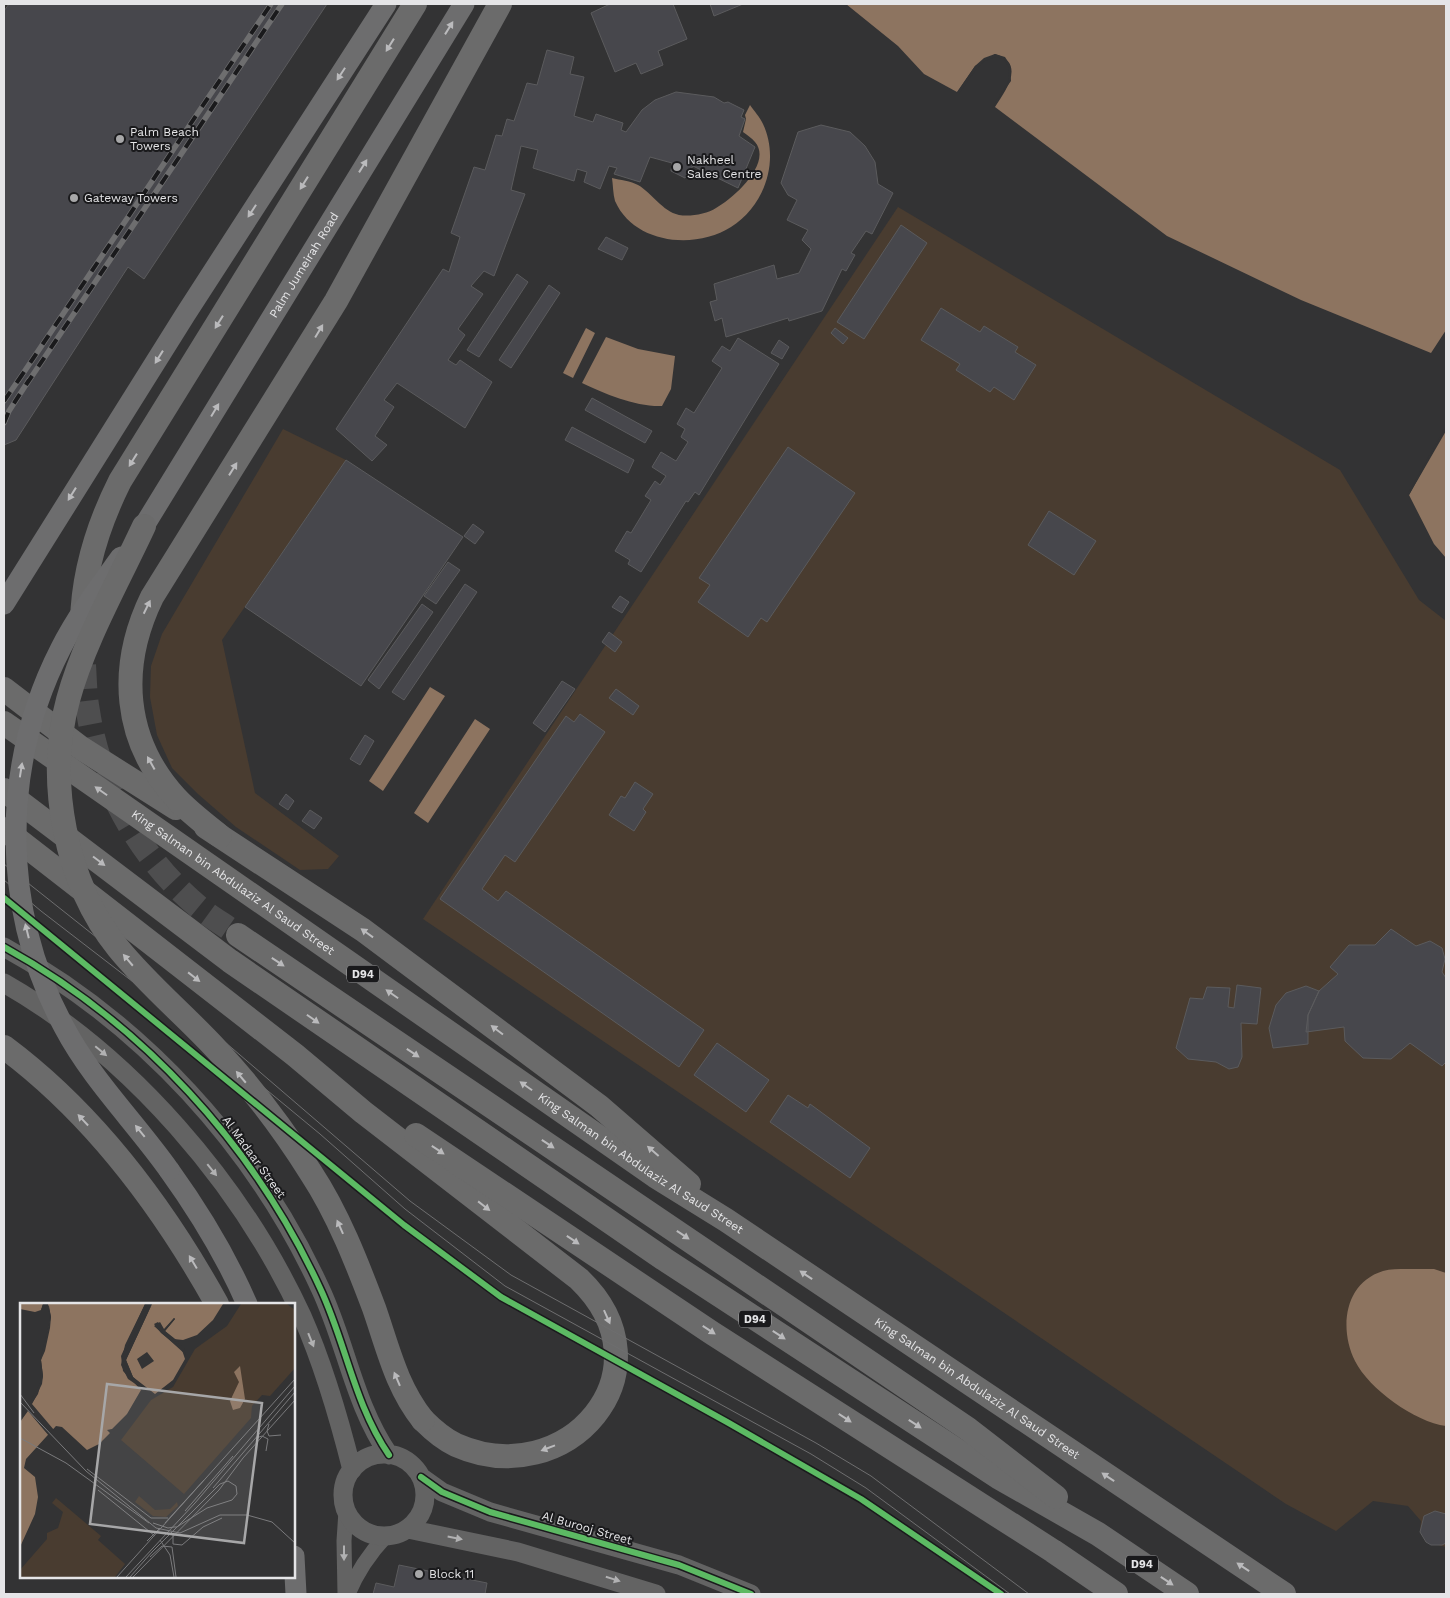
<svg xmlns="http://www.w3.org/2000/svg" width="1450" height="1598" viewBox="0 0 1450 1598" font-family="'Work Sans',sans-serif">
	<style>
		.green { fill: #493c30 }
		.water { fill: #8d7460 }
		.pier { fill: #333334 }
		.building { fill: #47474c; stroke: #5b5b5d }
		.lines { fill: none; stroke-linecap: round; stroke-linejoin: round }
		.primary-tunnel { stroke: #4e4e4f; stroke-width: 24; stroke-dasharray: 24 12; stroke-linecap: butt }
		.minor { stroke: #636363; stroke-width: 15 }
		.tertiary { stroke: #636363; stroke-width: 19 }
		.secondary { stroke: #6d6d6e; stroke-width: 21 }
		.primary { stroke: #6b6b6b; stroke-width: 24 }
		.tram { stroke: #6e6e6f; stroke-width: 1 }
		.rail-casing { stroke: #6e6e6f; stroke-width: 5.5 }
		.rail { stroke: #1a1a1c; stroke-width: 4; stroke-dasharray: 11; stroke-linecap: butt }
		.secondary-bridge { stroke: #6d6d6e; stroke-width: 21 }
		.primary-bridge { stroke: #6b6b6b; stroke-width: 24 }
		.cycleway-casing { stroke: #1a1a1c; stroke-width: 9 }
		.cycleway { stroke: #5cba63; stroke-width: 6 }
		.oneway { fill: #bbbbbd }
		.oneway2 { fill: #bababc }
		.oneway3 { fill: #b1b1b2 }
		.poi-dot { fill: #a7a7a8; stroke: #1a1a1c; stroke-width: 2 }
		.labels { text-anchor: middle; stroke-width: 4; stroke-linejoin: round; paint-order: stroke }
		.shield { fill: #1a1a1c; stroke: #a8a8aa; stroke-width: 1 }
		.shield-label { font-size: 11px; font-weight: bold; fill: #e5e5e7 }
		.poi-label { font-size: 12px; fill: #e5e5e7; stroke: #1a1a1c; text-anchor: start }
		.street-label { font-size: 12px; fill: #e5e5e7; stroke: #1a1a1c }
		.inset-road { fill: none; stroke: #7a7a7c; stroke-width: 1 }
		.view { fill: #a7a7a8; fill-opacity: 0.15; stroke: #a7a7a8; stroke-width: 2.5 }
		.inset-edge { fill: none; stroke: #e5e5e7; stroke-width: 2.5 }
	</style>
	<rect width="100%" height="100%" fill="#333334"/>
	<!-- green -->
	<path class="green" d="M898 207 1340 470 1419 600 1446 621V1547L1426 1542 1420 1532 1421 1521 1408 1506 1373 1501 1336 1531 1286 1504 423 919Z
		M283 429 346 460 222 640 255 793 339 856 328 869 300 870 236 827 198 794 172 768 157 735 150 697 151 666 162 634Z"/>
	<!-- water -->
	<path class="water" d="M846 4H1446V330L1431 353 1301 300 1167 236 995 107C1006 90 1026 63 995 54L975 66 957 92 924 74 898 46Z
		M750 105C754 111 760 117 763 124 780 160 765 206 731 227 695 250 634 244 615 201 613 194 613 185 612 178 620 180 631 181 638 185 652 193 662 211 679 215 690 217 707 214 716 208 733 199 773 163 755 142 752 138 747 135 743 132L746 119 745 115Z
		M586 328 595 333 573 378 563 373Z
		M606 337 638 349 675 356 671 389 662 406C636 407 605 394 582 383Z
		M1446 431V558L1434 544 1409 495Z
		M430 687 445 696 383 791 369 781Z
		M475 719 490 729 428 823 414 813Z
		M1406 1269H1434L1446 1273V1426C1415 1422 1369 1389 1355 1361 1339 1329 1344 1283 1383 1271 1390 1269 1399 1269 1406 1269Z"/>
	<!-- pier -->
	<path class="pier" d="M995 54 1005 57 1010 65 1011 81 992 108 1009 80 1008 66 1004 59 995 57 985 61 977 68 959 94H956L975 66 984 58Z
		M1446 428 1409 495H1407L1444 429Z"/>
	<!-- building -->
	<path class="building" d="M9 4H327L144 279 128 267 16 440 4 445V11Z
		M610 4H673L687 39 658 51 663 65 641 74 636 63 615 72 591 13Z
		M710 4H743L714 16Z
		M547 50 574 57 570 74 584 77 574 116 593 122 596 114 623 123 621 130 626 132 642 110 655 100 676 92 714 97 724 103 728 102 744 110 741 117 745 119 739 136 755 147 738 188 693 166 685 178 671 171 672 163 650 157 640 182 614 174 617 168 609 166 600 189 584 182 587 172 577 169 574 181 533 168 538 150 521 146 511 190 525 194 494 276 484 271 471 286 483 294 458 329 465 335 448 360 456 365 460 360 492 382 465 428 397 383 384 400 394 407 375 436 387 445 372 461 336 429 443 269 449 272 460 237 451 233 474 167 485 170 496 135 502 136 507 119 514 121 527 83 537 85Z
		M821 125 850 132 865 146 875 162 878 184 893 193 872 234 866 231 851 253 855 255 846 271 842 269 822 311 789 321 788 318 726 337 722 318 715 321 710 302 717 300 714 284 774 265 777 279 799 273 811 249 802 240 808 230 787 220 797 200 788 195 781 183 798 132Z
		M901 225 927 243 864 339 837 322Z
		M606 237 628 248 622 260 598 249Z
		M517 274 528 282 479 357 467 350Z
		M549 285 560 293 511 368 499 360Z
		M941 308 980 332 984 326 1018 347 1015 352 1036 365 1014 400 994 387 990 392 956 370 960 364 921 340Z
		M835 328 848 338 843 344 831 333Z
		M738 338 779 364 699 495 695 492 688 502 686 501 641 572 628 564 630 560 615 551 627 531 631 533 651 500 645 496 655 481 660 485 666 476 652 467 661 452 676 461 688 442 681 437 685 429 677 424 686 408 694 413 722 368 712 361 722 346 730 351Z
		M779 340 789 347 782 359 771 353Z
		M592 398 652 431 645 443 585 410Z
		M572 427 634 460 628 473 565 440Z
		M788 447 855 493 767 622 761 618 748 637 698 602 710 585 699 578Z
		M346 460 463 537 361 686 245 607Z
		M1049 511 1096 541 1074 575 1028 545Z
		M473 524 484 532 475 544 464 536Z
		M448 562 460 570 436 604 424 596Z
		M465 584 477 592 404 700 392 692Z
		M620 596 629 602 622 613 612 607Z
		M422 604 433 612 379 689 368 680Z
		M609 632 622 642 615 652 602 642Z
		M562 681 575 689 545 732 533 723Z
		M616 689 639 706 633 715 609 698Z
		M580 714 605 732 515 862 505 855 482 889 498 901 506 891 704 1030 679 1067 440 899 566 716 574 722Z
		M365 735 374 741 360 765 350 759Z
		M635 782 653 794 643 809 646 812 634 831 609 815 621 796 625 798Z
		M286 794 294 801 288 810 279 804Z
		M310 810 322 818 314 829 302 821Z
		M1391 929 1416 946 1430 941 1442 948 1445 959 1442 972 1446 978V1062L1442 1066 1410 1043 1391 1059 1363 1058 1345 1041 1344 1027 1306 1032 1308 1015 1319 991 1338 974 1330 967 1349 945H1375Z
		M1237 985 1261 988 1257 1024 1241 1023 1242 1057 1238 1067 1229 1069 1216 1062 1188 1059 1176 1048 1190 998 1203 999 1207 987 1230 988 1228 1007 1234 1008Z
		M1306 986 1319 991 1308 1015V1044L1273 1048 1269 1028 1276 1005 1286 993Z
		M717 1043 769 1080 746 1112 694 1075Z
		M788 1095 808 1108 810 1104 870 1148 850 1178 770 1122Z
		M1435 1511 1446 1514V1543L1442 1545H1431L1426 1542 1420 1532 1424 1516Z
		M399 1565 487 1583 485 1594H373L376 1583 394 1587Z"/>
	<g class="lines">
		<!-- primary-tunnel -->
		<path class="primary-tunnel" d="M84 665C85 680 85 696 88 711 99 786 142 861 201 909 212 918 226 926 238 935"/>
		<!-- minor -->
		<path class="minor" d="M345 1594 344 1541 346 1511
			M348 1594C357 1572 369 1554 386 1536"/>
		<!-- tertiary -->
		<path class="tertiary" d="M4 947C142 1023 254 1145 320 1288 346 1343 354 1404 389 1455
			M4 983C130 1055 241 1184 302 1316 324 1366 339 1418 352 1470
			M343 1495a41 41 0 1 1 82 0a41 41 0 1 1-82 0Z
			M421 1477 442 1492 490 1512 679 1565 751 1594
			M408 1529 518 1552 656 1594"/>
		<!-- secondary -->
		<g class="secondary">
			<path id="s1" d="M144 526 464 4"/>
			<path d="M4 604 185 315 386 4"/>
			<path d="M169 1170C200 1213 226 1256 247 1304"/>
			<path d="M294 1556 296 1594"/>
		</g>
		<!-- primary -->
		<g class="primary">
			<path d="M82 622C83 572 98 525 120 481L415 4"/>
			<path d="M4 689 81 748 176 808"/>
			<path id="s2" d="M4 723 655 1176 726 1220 1284 1594"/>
			<path d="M4 790 230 961 664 1259 998 1477 1098 1534 1187 1594"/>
			<path d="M206 827 363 930 599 1106 689 1184"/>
			<path d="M4 829 295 1055 363 1112 579 1279C675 1371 566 1494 456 1445 443 1439 433 1430 423 1420"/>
			<path d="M220 836C205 824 189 812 176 798 123 740 118 667 152 597L336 301 500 4"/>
			<path d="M238 935 968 1429 1056 1497"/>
			<path d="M4 1047C94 1114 163 1207 217 1304"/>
			<path d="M416 1135 712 1333 1053 1551 1116 1594"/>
		</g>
		<!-- tram -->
		<path class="tram" d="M4 864 183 1006 410 1201 511 1275 816 1443 871 1476 1029 1594
			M4 880 41 911 176 1015 320 1134 405 1209 505 1286 811 1454 866 1488 1010 1594"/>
		<!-- rail casing -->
		<g class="rail-casing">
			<path id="rail" d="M18 381 271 4
				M26 385 282 4
				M4 401 22 375
				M4 423 9 411 29 380"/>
		</g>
		<!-- rail -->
		<use href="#rail" class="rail"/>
		<!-- secondary-bridge -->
		<path class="secondary-bridge" d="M121 557C100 586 77 616 61 648 0 767 1 910 64 1027 92 1080 135 1122 169 1170"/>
		<!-- primary-bridge -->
		<path class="primary-bridge" d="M144 526C118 582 84 641 68 700 46 781 65 882 118 948 148 985 186 1016 218 1051 253 1089 284 1130 311 1173 338 1214 357 1263 374 1308 388 1348 396 1386 423 1420"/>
		<!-- cycleway casing -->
		<g class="cycleway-casing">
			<path id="cycleway" d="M4 898 404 1225 501 1297 727 1422 861 1499 1001 1594
				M4 947C142 1023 254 1145 320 1288 346 1343 354 1404 389 1455
				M421 1477 442 1492 490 1512 679 1565 751 1594"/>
		</g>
		<!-- cycleway -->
		<use href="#cycleway" class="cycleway"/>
	</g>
	<!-- one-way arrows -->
	<defs><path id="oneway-solid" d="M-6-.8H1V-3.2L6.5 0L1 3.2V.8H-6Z" transform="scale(1.25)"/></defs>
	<g class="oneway">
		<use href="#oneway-solid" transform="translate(449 28) rotate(-58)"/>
		<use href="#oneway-solid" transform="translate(341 74) rotate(123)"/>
		<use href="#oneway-solid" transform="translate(363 166) rotate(-58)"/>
		<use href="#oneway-solid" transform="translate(252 211) rotate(123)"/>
		<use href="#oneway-solid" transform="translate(159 357) rotate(122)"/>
		<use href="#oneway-solid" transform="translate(215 410) rotate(-59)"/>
		<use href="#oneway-solid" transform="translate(72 494) rotate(122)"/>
		<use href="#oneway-solid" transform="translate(21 770) rotate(-81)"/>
		<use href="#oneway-solid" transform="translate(27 931) rotate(-104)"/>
		<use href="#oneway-solid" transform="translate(140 1131) rotate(-129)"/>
	</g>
	<g class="oneway2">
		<use href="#oneway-solid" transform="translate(390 45) rotate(122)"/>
		<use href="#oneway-solid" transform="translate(304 183) rotate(122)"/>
		<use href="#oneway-solid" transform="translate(219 322) rotate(122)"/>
		<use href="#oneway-solid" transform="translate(319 331) rotate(-59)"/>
		<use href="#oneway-solid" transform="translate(133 460) rotate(122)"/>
		<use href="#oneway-solid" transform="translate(233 469) rotate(-58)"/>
		<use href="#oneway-solid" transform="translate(147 607) rotate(-64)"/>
		<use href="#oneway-solid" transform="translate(151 763) rotate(-119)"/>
		<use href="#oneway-solid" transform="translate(101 791) rotate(-145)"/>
		<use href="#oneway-solid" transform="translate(99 861) rotate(37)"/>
		<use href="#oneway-solid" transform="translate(367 933) rotate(-144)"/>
		<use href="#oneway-solid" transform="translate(128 960) rotate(-130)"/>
		<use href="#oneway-solid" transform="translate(278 962) rotate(34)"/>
		<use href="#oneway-solid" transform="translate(194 977) rotate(38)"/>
		<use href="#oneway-solid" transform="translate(392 994) rotate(-145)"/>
		<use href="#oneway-solid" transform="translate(313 1019) rotate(35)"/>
		<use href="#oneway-solid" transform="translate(497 1030) rotate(-143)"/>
		<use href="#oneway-solid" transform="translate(413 1053) rotate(34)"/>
		<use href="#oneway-solid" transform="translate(241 1077) rotate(-130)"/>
		<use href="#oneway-solid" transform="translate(526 1086) rotate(-145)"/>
		<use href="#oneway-solid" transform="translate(83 1120) rotate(-133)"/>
		<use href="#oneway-solid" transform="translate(548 1144) rotate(34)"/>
		<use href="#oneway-solid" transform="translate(438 1150) rotate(34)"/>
		<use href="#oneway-solid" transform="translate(653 1151) rotate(-139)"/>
		<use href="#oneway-solid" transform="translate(484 1206) rotate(38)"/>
		<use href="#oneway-solid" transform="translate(340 1227) rotate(-114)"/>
		<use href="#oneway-solid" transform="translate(683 1235) rotate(34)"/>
		<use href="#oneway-solid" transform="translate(573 1240) rotate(34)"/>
		<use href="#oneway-solid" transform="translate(193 1262) rotate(-121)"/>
		<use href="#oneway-solid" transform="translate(806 1275) rotate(-146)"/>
		<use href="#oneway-solid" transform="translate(607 1317) rotate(66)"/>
		<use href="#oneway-solid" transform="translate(709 1330) rotate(33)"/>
		<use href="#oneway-solid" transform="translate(779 1335) rotate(33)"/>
		<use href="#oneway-solid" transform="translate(397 1379) rotate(-113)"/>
		<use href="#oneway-solid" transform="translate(845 1418) rotate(33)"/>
		<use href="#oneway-solid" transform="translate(915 1424) rotate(33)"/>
		<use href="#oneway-solid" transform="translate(548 1448) rotate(159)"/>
		<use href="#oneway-solid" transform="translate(1108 1477) rotate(-146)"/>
		<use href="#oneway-solid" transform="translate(1243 1567) rotate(-146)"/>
		<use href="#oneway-solid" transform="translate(1167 1581) rotate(34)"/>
	</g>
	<g class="oneway3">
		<use href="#oneway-solid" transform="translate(101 1051) rotate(40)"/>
		<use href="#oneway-solid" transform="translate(212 1170) rotate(51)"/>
		<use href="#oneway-solid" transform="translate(311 1340) rotate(68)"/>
		<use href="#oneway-solid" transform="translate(455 1538) rotate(11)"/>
		<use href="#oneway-solid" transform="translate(344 1553) rotate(90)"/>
		<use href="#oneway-solid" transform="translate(613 1579) rotate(17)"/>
	</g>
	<!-- markers -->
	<g class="poi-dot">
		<circle cx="120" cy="139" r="5"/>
		<circle cx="677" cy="167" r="5"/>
		<circle cx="74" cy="198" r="5"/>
		<circle cx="419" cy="1574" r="5"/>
	</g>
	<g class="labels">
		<!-- shield labels -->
		<g class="shield">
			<rect x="347" y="965.5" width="32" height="17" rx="4"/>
			<rect x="739" y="1310.5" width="32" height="17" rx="4"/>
			<rect x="1126" y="1555.5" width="32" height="17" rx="4"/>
		</g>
		<g class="shield-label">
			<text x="363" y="978">D94</text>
			<text x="755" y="1323">D94</text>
			<text x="1142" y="1568">D94</text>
		</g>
		<!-- poi labels -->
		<g class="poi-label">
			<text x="130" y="136">Palm Beach<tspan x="130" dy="14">Towers</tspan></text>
			<text x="687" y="164">Nakheel<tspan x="687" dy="14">Sales Centre</tspan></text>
			<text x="84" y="202">Gateway Towers</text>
			<text x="429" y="1578">Block 11</text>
		</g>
		<!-- street labels -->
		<g class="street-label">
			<text dy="4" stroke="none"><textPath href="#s1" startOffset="306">Palm Jumeirah Road</textPath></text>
			<text dy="4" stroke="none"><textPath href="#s2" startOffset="279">King Salman bin Abdulaziz Al Saud Street</textPath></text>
			<text transform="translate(254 1157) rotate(54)" y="4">Al Madaar Street</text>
			<text dy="4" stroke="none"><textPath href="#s2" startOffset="774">King Salman bin Abdulaziz Al Saud Street</textPath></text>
			<text dy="4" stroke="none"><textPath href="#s2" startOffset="1179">King Salman bin Abdulaziz Al Saud Street</textPath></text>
			<text transform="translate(587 1528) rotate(16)" y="4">Al Burooj Street</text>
		</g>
	</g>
	<!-- overview -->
	<g transform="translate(20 1303)">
		<rect width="275" height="275" fill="#333334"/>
		<path d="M221 1H267L275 7V65L250 93 242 92 232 103 231 115 164 191 101 137 131 97 153 84 175 46 207 23ZM119 193 135 207 150 206 157 199 158 203 146 214 133 213 115 199ZM36 195 81 233 78 237 105 261 95 274H0V267L27 236V230L38 225 43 209 32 200Z" fill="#493c30"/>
		<path d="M0 1H23L21 7 15 9 0 6ZM28 1H125L101 53 103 68 121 87 107 111 92 126 87 127 90 130 79 141 67 147 42 124 36 123 6 156 4 165 15 174 18 194 15 211 0 244V119L18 91 23 73 21 57 31 14ZM132 1H203L193 17 177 32 163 37 154 36 145 28 155 16 154 15 144 27 138 19 134 21 141 30 162 47 165 56 153 77 135 91 113 74 106 57ZM127 49 134 58 122 66 117 56ZM220 63 225 96 220 105 213 107 210 98 219 79 214 69Z" fill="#8d7460" fill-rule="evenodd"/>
		<path d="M23 1 29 3 31 14 30 25 25 48 21 57 23 73 22 81 12 101 34 127 29 133 8 108 0 119 21 78 20 57 30 16 28 2 21 7ZM125 1H127L106 48 132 1 106 57 113 74 135 94 108 76 101 62 105 42ZM154 15 155 16 145 28 159 39 154 38 164 45 166 52 134 23 140 19 144 26Z" fill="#333334"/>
		<path class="inset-road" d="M0 91 14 110M0 99 66 168 136 225 160 230 200 212H227L252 219 275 240M249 121 247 128 249 133 261 132M0 135 46 160 129 220M236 135 242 133 248 136 246 148M67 166 131 215H148M193 185 275 89M78 187 135 233M165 208 213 153M145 220 184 177M153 230V241L162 242 183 224 202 215M140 237 150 252 154 274M127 238 140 225M130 254 142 243 152 244 156 274M97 274 275 76M106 274 175 200 275 83M110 274 132 249 200 181 208 178 216 183 217 191 212 197 187 205 160 222 157 224H154L148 225 133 220M113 274 199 187 223 155 275 97"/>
		<path class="view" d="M87 81 242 100 224 240 70 221Z"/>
		<rect width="275" height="275" class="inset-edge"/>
	</g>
	<!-- border -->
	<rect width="1450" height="1598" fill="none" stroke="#e5e5e7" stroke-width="10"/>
</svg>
